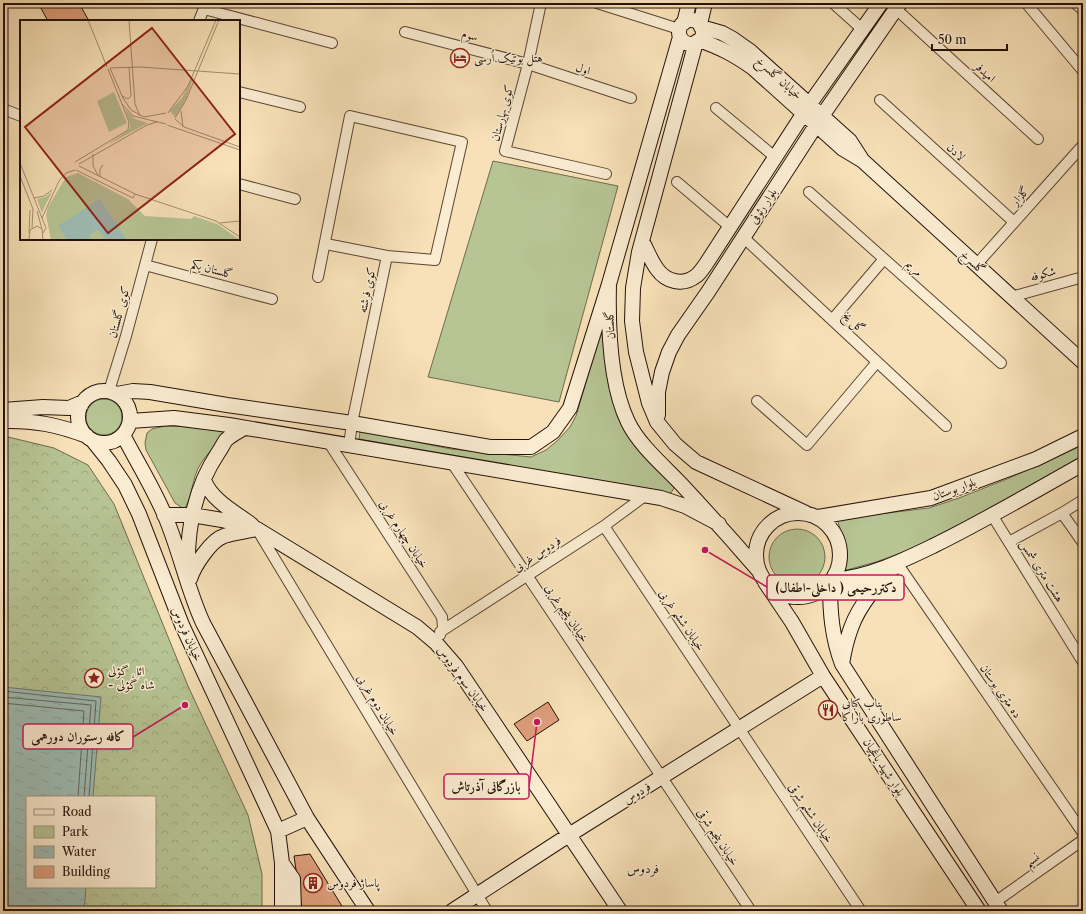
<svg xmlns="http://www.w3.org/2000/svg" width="1086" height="914" viewBox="0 0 1086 914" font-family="'Libre Caslon Text',Amiri,serif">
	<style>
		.green { fill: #b7c494; stroke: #6e6a4e }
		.forest { fill: url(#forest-crowns); stroke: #6e6a4e; fill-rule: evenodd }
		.water { fill: url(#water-ripples); stroke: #6d7870 }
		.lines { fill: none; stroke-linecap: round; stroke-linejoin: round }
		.shore { stroke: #61665e; stroke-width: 1 }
		.building { fill: #df9e7c; stroke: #241109 }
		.street-casing { stroke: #594535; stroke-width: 12 }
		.secondary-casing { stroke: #241109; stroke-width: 16 }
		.street { stroke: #faecd1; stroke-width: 10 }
		.secondary { stroke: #faecd1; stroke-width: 14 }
		.labels { text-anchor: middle; stroke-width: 3; stroke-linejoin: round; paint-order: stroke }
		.street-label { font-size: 12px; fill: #241109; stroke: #faecd1 }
		.poi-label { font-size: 12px; fill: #241109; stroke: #faecd1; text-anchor: start }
		.neighbourhood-label { font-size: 13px; fill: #241109; stroke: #faecd1 }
		.inset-road { fill: none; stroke: #a38e72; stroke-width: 1 }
		.view { fill: #8f2418; fill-opacity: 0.15; stroke: #8f2418; stroke-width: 2 }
		.inset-edge { fill: none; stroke: #241109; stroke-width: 2 }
		.leader { fill: none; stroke: #c2185b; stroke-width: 1.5 }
		.callout-dot { fill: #c2185b; stroke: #faecd1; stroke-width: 1.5 }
		.callout { fill: #faecd1; stroke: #c2185b; stroke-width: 1.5 }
		.callout-label { font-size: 13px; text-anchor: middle; font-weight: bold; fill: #241109 }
	</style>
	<defs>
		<pattern id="forest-crowns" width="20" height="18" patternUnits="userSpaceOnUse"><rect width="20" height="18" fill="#b7c494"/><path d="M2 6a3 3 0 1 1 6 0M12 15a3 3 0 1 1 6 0" fill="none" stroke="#9da77e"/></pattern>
		<pattern id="water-ripples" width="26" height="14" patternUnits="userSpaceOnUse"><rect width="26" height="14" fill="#9ebcb4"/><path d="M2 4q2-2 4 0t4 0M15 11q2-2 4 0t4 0" fill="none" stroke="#88a199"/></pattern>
	</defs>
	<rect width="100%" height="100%" fill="#f8e1b8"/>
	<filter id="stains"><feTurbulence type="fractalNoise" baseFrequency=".005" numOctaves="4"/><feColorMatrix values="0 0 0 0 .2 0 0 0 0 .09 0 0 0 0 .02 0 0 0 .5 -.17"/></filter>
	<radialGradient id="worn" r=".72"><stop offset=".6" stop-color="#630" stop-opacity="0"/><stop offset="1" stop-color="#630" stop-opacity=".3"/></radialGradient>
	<!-- green -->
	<path class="green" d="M493 161 618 186 559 402 428 377Z
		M605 318 612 386 673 483 674 488 671 493 666 494 359 439 360 432 362 431 451 449 531 457 546 450 557 441 570 427 576 416Z
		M86 417a18 18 0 1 1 36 0a18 18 0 1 1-36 0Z
		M165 426 197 427 230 432C219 442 207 453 200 465 192 477 192 500 184 509L175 503 146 450 145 443 147 433 152 429Z
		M1083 445V458L936 540 876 562 843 571 846 555 843 537 837 519 929 508 959 498 1007 479Z
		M769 557a28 28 0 1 1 56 0a28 28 0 1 1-56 0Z"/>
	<!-- forest -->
	<path class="forest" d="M8 437 54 448 88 465 114 504 188 686 248 815 262 874V911H3V438ZM27 797H155V887H27Z"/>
	<!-- water -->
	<path class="water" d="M3 687 101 697 93 797H27V887H86L84 911H3Z"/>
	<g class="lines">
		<!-- shore -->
		<path class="shore" d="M3 691 96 701 89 797
			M3 697 91 705 84 797
			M3 703 84 711 78 797"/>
	</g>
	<!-- building -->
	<path class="building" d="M38 3H79L89 21H48Z
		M548 702 559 720 527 741 514 724Z
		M310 854 345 911H302L294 856Z"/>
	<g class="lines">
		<!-- street casing -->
		<g class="street-casing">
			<path id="street" d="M541 3 528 64 505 151 606 174
				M597 3 679 29
				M833 3 862 29
				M1026 3 1083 71
				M1075 3 1083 10
				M204 9 332 43
				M896 9 1038 139
				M199 21 206 3
				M405 32 528 64 631 98
				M239 92 300 107
				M880 100 1014 222
				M716 108 775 157
				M3 109 21 116
				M677 182 730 227
				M239 184 295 199
				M809 192 1001 363
				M743 237 946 426
				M326 244 387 256
				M145 265 272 299
				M976 265 1083 145
				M318 277 350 116 462 142 435 260 387 256 352 423 349 446
				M1011 297 1083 277
				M832 320 884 259
				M109 391 126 336 152 239
				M757 401 807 445 877 362
				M329 443 442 617 443 627 440 635
				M452 463 751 911
				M1062 513 1083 543
				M992 515 1083 662
				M604 526 861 911
				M258 531 487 911
				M1009 542 1062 513 1083 500
				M897 563 1083 833
				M440 632 604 526 646 495
				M995 902 1083 840"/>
		</g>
		<!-- secondary casing -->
		<g class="secondary-casing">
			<path id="secondary" d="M679 32a12 12 0 1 1 24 0a12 12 0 1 1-24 0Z
				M684 23 689 3
				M700 24 705 3
				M701 27 722 33 733 39 750 51 850 141 861 158
				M680 37 609 284C608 325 610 385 628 422 639 445 664 466 682 485 708 513 734 542 759 571
				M699 40C721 48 733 54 753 68L843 149 863 161 1083 362
				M696 42 639 252 633 288 632 321 636 352 649 403 657 422 675 444 696 462 806 513
				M642 241C647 250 651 261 657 269 666 282 683 286 696 276 700 273 703 268 706 264L809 105 881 3
				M78 417a26 26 0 1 1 52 0a26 26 0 1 1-52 0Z
				M117 394 133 391 150 392 227 405 352 423 490 447H531L553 432 570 408 609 284
				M3 410 43 407 69 408 83 402
				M658 415V392L662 372 669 352 678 335 708 292 822 116 900 3
				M3 421C34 420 58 425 87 436
				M130 421 174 418 229 425 661 498 685 506 719 524
				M123 435C137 462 154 489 165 516 180 551 187 588 203 623L307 818 368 911
				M93 441 109 461 125 485 139 514 182 625 278 831 282 863V911
				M204 480C212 501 235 512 252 525
				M756 555a42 42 0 1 1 84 0a42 42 0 1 1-84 0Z
				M164 515H192L222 520 257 529 417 627 436 643 456 666 620 911
				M818 517 931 498 1036 459 1083 436
				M188 567C187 527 196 486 218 453 221 449 223 444 226 440 231 435 238 432 244 428
				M190 579C194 566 211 540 224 536 233 533 243 532 252 530
				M833 580C869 577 902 561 933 546 984 521 1033 492 1083 464
				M765 582 792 622 823 676 979 911
				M830 584C830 613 832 637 842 664L1001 911
				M842 664C844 651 847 639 851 628 860 603 879 583 896 565
				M278 831 307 818
				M282 863 293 879 294 911
				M452 911 569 835 823 676"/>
		</g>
		<!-- street -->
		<use href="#street" class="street"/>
		<!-- secondary -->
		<use href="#secondary" class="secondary"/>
	</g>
	<!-- icons -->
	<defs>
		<g id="hotel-ring" transform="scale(1)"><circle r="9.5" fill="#faecd1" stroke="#8f2418" stroke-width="1.5"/><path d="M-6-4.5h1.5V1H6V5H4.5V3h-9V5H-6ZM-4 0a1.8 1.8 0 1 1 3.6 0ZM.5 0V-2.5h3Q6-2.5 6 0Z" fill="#8f2418"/></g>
		<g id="sight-ring" transform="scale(1)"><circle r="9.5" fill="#faecd1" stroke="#8f2418" stroke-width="1.5"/><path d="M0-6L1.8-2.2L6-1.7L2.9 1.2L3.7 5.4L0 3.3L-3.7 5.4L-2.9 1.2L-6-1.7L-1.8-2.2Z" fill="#8f2418"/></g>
		<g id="restaurant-ring" transform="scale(1)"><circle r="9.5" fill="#faecd1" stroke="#8f2418" stroke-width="1.5"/><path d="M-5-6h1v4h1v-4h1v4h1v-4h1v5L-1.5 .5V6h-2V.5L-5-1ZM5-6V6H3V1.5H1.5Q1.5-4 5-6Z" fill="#8f2418"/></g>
		<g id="building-ring" transform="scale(1)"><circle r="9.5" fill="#faecd1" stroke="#8f2418" stroke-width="1.5"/><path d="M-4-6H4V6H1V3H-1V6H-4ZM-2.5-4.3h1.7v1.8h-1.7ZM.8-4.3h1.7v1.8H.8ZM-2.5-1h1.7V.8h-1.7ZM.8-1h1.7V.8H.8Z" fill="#8f2418"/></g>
	</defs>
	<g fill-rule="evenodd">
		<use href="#hotel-ring" x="460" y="58"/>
		<use href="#sight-ring" x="94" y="678"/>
		<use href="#restaurant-ring" x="828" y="710"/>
		<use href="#building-ring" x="313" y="883"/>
	</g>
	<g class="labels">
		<!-- street labels -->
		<g class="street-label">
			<text transform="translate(470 35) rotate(15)" y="4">سوم</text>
			<text transform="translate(583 69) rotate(18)" y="4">اول</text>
			<text transform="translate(985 72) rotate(43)" y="4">امیدفر</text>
			<text transform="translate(779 78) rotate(42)" y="4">خیابان گلسرخ</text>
			<text transform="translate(502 113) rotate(-75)" y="4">کوی بهارستان</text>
			<text transform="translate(956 152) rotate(42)" y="4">لادن</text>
			<text transform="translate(1020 196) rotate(-48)" y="4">گلزار</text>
			<text transform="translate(763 206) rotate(-57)" y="4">بلوار رئوفی</text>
			<text transform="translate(973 262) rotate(43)" y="4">گلسرخ</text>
			<text transform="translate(914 268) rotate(42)" y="4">مریم</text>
			<text transform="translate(212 269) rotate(15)" y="4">گلستان یکم</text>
			<text transform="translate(1043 274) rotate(-15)" y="4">شکوفه</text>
			<text transform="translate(367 290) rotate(-78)" y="4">کوی فرشته</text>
			<text transform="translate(119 312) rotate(-75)" y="4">کوی گلستان</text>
			<text transform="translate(854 322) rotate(43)" y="4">گل یخ</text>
			<text transform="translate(610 325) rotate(-94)" y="4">گلستان</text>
			<text transform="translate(954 489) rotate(-20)" y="4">بلوار بوستان</text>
			<text transform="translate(404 534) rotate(57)" y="4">خیابان چهارم غربی</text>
			<text transform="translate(537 554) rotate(-33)" y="4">فردوس غربی</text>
			<text transform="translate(1042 571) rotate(58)" y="4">هشت متری شمس</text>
			<text transform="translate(567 613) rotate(56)" y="4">خیابان پنجم غربی</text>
			<text transform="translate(682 620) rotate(56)" y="4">خیابان ششم غربی</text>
			<text transform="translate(187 634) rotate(66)" y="4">خیابان فردوس</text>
			<text transform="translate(463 679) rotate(54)" y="4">خیابان سوم فردوس</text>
			<text transform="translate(1001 691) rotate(55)" y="4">ده متری بوستان</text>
			<text transform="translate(378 705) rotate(59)" y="4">خیابان دوم غربی</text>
			<text transform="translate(884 767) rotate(57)" y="4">بلوار شهید یاغچیان</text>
			<text transform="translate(637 793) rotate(-32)" y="4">فردوس</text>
			<text transform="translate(811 813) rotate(56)" y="4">خیابان ششم شرقی</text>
			<text transform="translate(718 837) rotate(57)" y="4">خیابان پنجم شرقی</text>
			<text transform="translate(1032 860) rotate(-35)" y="4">نسیم</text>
		</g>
		<!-- poi labels -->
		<g class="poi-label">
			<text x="474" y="62">هتل بوتیک اُرسی</text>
			<text x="108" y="675">ائل گؤلی<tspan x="108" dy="14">- شاه گؤلی</tspan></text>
			<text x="842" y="707">بناب کبابی<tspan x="842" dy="14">ساطوری باراکا</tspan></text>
			<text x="327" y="887">پاساژ فردوس</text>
		</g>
		<!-- neighbourhood labels -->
		<g class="neighbourhood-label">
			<text x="643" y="873">فردوس</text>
		</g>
	</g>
	<!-- overview -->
	<g transform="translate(20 20)">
		<rect width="220" height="220" fill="#f8e1b8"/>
		<path d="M174 55 166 79 155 97 150 91 162 78ZM94 72 107 103 89 112 77 81ZM105 89 115 99 128 103 87 125 110 109V103ZM32 172 24 188 22 193 17 179 25 177Z" fill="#b7c494"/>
		<path d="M58 153 108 179 125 196 171 199 174 196 197 204 220 220H31L26 195 28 187 46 157Z" fill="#b7c494"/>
		<path d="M80 179 107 220H82L84 218 78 209 69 215 71 220H47L38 206Z" fill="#9ebcb4"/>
		<path class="inset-road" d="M68 0 87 47M109 0 115 84 120 96M90 48 120 47 220 54M90 48 103 78 111 90 124 97 146 93M88 49 102 84 113 96 146 104M102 76 108 79 111 76 109 47M161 91 163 107M148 93 168 66 196 0M155 98 166 80 199 0M155 99 164 107 220 127M147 105 220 130M73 134V146L78 155M55 142 108 110 109 102 102 84M0 143 26 208 23 213M59 144 127 105 137 102M59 146 115 174 196 201 220 217M56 150 113 178 115 174M0 156 13 189 12 208M80 157V149L83 145M14 178 24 176 32 170M17 191 22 209M22 198 39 161 46 153 55 150M200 203 220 201M9 213 10 190M9 220 10 210 17 206 22 209 23 220"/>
		<path class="view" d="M132 8 215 114 88 213 5 107Z"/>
		<rect width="220" height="220" class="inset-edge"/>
	</g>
	<!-- callouts -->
	<path class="leader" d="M705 550L767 587M185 705L133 737M537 722L529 787"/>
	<g class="callout-dot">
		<circle cx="705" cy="550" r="4"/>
		<circle cx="185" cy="705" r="4"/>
		<circle cx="537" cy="722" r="4"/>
	</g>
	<g class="callout">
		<rect x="767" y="575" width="137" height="25" rx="4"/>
		<rect x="23" y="724" width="110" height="25" rx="4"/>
		<rect x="444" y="774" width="85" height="25" rx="4"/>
	</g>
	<g class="callout-label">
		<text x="836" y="592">دکتررحیمی ( داخلی-اطفال)</text>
		<text x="78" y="741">کافه رستوران دورهمی</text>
		<text x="486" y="791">بازرگانی آذرتاش</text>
	</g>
	<!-- margin -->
	<rect width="1086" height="914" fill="none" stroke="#f8e1b8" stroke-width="16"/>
	<rect x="4" y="4" width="1078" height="906" fill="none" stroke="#241109" stroke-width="2"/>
	<rect x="8" y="8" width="1070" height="898" fill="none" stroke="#241109"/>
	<!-- legend -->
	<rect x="26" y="796" width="130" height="92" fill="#faecd1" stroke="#a49481"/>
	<rect x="34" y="809" width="20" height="6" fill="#faecd1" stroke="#a49481"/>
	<text x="62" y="816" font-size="12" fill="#241109">Road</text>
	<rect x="34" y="826" width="20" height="12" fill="#b7c494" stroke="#a49481"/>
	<text x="62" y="836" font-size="12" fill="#241109">Park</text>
	<rect x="34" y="846" width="20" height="12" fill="url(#water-ripples)" stroke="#a49481"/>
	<text x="62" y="856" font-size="12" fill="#241109">Water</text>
	<rect x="34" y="866" width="20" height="12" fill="#df9e7c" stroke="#a49481"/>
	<text x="62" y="876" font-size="12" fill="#241109">Building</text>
	<!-- scale -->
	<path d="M932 44v6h75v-6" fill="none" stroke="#241109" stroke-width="2"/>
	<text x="938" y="44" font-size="12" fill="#241109" stroke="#faecd1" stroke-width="3" paint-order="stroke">50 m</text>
	<rect width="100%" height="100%" filter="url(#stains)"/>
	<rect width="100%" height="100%" fill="url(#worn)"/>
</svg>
